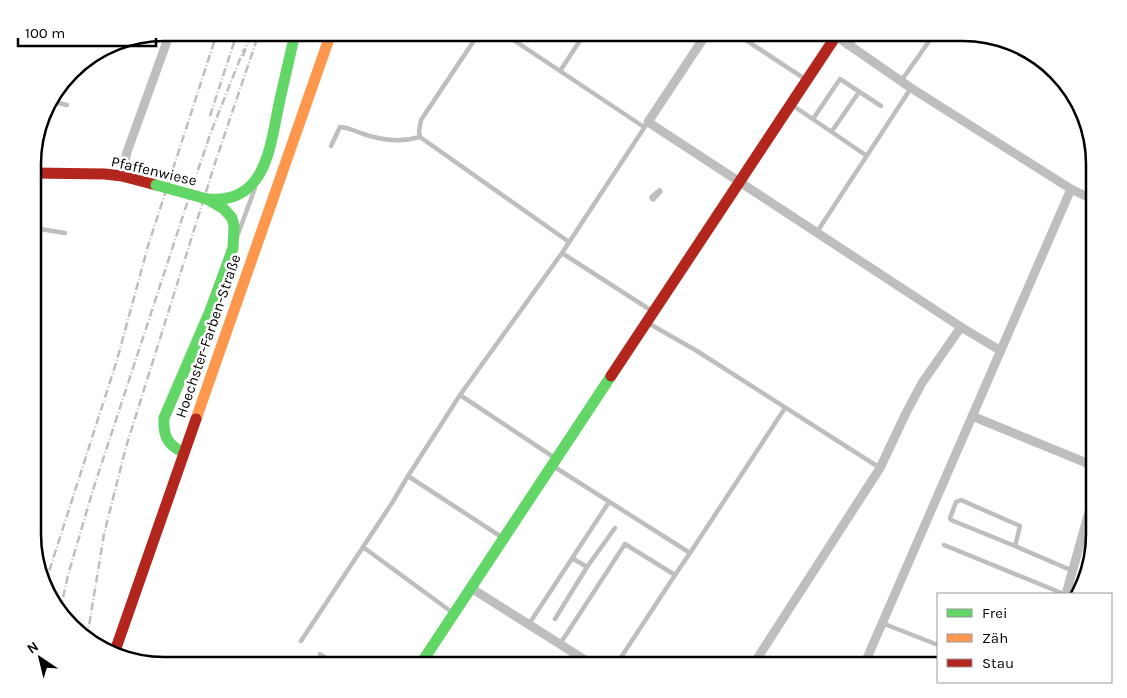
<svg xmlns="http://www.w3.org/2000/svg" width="1127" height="698" viewBox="0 0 1127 698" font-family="Karla,sans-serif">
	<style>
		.water { fill: #bfbfbf }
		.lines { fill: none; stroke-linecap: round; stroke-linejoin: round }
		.lane { stroke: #bebebe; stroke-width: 4.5 }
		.street { stroke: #bebebe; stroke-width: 9 }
		.fast { stroke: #63d668; stroke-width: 11 }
		.slow { stroke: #ff974d; stroke-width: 11 }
		.jam { stroke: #b3261e; stroke-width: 11 }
		.rail { stroke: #bebebe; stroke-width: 2.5; stroke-dasharray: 8 2.5 1 2.5; stroke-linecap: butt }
		.fast-bridge { stroke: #63d668; stroke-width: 11 }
		.labels { text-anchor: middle; stroke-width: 5; stroke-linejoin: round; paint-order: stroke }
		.street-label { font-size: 15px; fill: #000; stroke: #fff }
		.rim { fill: none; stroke: #000; stroke-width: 2.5 }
	</style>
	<rect width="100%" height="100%" fill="#fff"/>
	<!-- water -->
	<path class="water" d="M659 188H661L663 192 654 202 651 201 649 198 650 195Z"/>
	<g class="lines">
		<!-- lane -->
		<path class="lane" d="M479 33 421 120 419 131 420 137 569 242
			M503 33 644 127
			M551 33 553 34 556 33
			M735 33 805 79
			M560 71 585 33
			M901 81 935 33
			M50 101 67 105
			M792 105 867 156
			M813 119 840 79 881 106
			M832 131 859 92
			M331 146 340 127C351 128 359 133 370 136 387 141 403 142 420 137
			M34 228 65 233
			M817 232 911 88
			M238 234 255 188
			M562 253 652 311
			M648 323 697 351 880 468
			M460 395 555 458
			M553 466 690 553 675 575 625 544 560 644
			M408 476 503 538
			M1086 524 1094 527
			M944 545 1064 594
			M1015 546 951 520 950 518 956 502 961 500 1020 526 1015 546 1073 571
			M363 547 453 613
			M690 553 785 408
			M572 558 587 567 615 528
			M555 619 587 567
			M882 623 938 645
			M529 624 609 502
			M301 641 392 503 408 476 460 395 562 253 648 122
			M320 654 326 658 331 665
			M321 665 326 658
			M616 665 675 575"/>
		<!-- street -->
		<path class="street" d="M707 33 648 122 961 327 1001 351
			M833 34 911 88 1071 189 1094 200
			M848 45 857 33
			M122 176 127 152 170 33
			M972 416 1094 466
			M471 588 593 665
			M1066 594 1094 494
			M753 665 880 468 906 413 922 383 961 327
			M864 665 1071 189"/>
		<!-- fast -->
		<path class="fast" d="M208 199C266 204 270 147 279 104 284 80 290 57 295 33
			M183 452C167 445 163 435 164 418L210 311 233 248 234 226 232 218 224 209 207 199
			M420 665 611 376"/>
		<!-- slow -->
		<path class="slow" d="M196 419 331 33"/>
		<!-- jam -->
		<path class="jam" d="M34 173 105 174 122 176 156 185
			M611 376 836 36
			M115 651 196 419"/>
		<!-- rail -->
		<path class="rail" d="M243 56 251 33
			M210 116 237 33
			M45 584 117 360 148 246 217 33
			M60 611 68 575 92 493 196 176 211 132 244 49
			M87 638 104 534 126 447 216 160 259 33"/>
		<!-- fast-bridge -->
		<path class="fast-bridge" d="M156 185 207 199"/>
	</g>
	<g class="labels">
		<!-- street labels -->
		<g class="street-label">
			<text transform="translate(154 171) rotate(13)" y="5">Pfaffenwiese</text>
			<text transform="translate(208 336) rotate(-71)" y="5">Hoechster-Farben-Straße</text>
		</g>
	</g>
	<!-- crop -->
	<path d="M0 0H1127V698H0ZM164 41H963A123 123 0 0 1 1086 164V534A123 123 0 0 1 963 657H164A123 123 0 0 1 41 534V164A123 123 0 0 1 164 41Z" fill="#fff" fill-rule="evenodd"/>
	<path class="rim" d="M164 41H963A123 123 0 0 1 1086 164V534A123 123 0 0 1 963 657H164A123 123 0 0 1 41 534V164A123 123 0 0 1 164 41Z"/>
	<!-- legend -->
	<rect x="937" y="593" width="175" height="90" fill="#ffffff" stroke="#999999"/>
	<rect x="947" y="609" width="25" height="8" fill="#63d668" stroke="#999999"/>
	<text x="982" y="618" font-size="15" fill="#000000">Frei</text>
	<rect x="947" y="634" width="25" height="8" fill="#ff974d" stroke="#999999"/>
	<text x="982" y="643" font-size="15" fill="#000000">Zäh</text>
	<rect x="947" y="659" width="25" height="8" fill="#b3261e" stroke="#999999"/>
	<text x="982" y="668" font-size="15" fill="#000000">Stau</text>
	<!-- north arrow -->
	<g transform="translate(40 658) rotate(325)" stroke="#ffffff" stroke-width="4" paint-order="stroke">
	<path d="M0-4L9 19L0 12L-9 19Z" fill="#000000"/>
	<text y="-8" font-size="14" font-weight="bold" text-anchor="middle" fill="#000000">N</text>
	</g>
	<!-- scale -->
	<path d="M18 38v8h138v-8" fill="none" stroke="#000000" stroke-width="2.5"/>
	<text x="25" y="38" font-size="15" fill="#000000" stroke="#ffffff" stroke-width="4" paint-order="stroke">100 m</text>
</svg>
